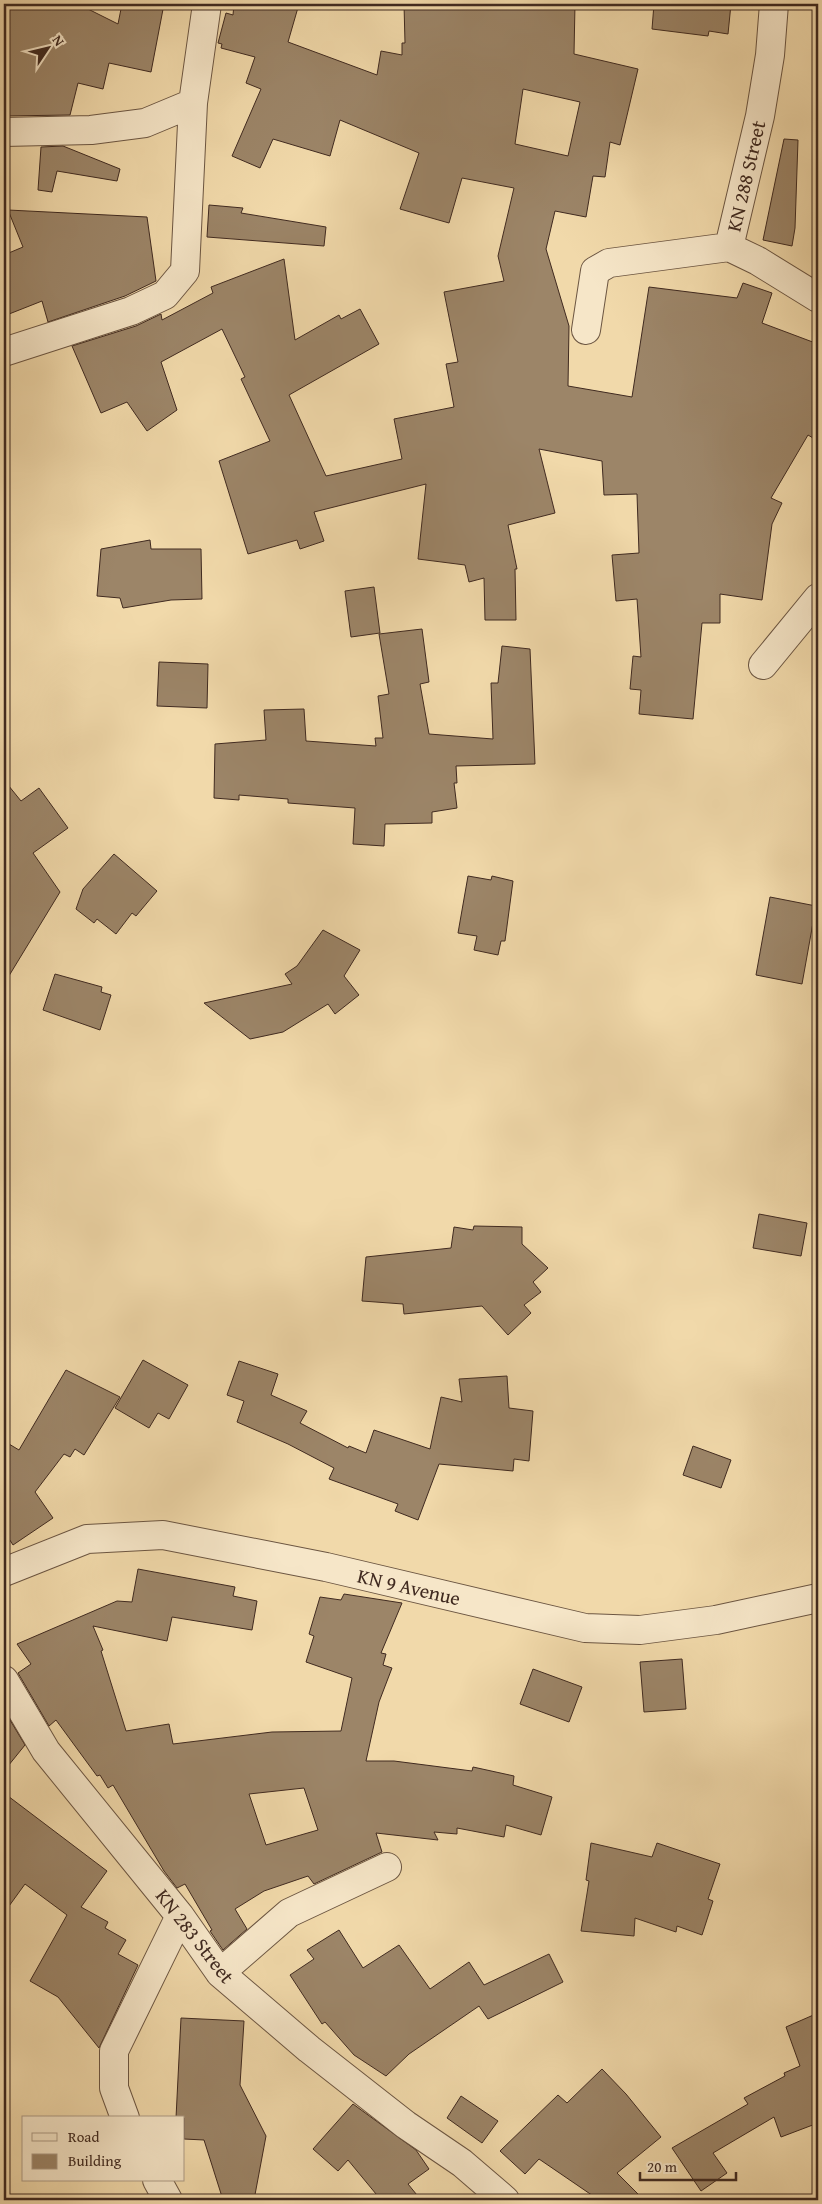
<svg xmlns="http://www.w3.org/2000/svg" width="822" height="2204" viewBox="0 0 822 2204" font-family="'Gentium Book Plus',serif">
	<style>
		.building { fill: #9c8568; stroke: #402a20; fill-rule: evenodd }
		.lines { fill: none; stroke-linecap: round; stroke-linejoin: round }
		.minor-casing { stroke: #6c5642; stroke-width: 30 }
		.minor { stroke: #f6e6c8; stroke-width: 28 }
		.labels { text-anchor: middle; stroke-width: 5; stroke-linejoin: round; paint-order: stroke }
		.street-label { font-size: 20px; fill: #402a20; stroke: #f6e6c8 }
	</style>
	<rect width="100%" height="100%" fill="#f1d9aa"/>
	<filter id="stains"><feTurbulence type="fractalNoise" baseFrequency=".004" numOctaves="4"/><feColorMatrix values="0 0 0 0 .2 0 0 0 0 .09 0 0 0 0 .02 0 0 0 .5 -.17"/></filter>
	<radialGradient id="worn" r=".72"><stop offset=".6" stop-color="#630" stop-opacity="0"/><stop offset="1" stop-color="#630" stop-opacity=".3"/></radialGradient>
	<!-- building -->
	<path class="building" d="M4 4H78L118 24 122 4H164L151 72 109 63 103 89 78 83 70 115 4 116Z
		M234 4H299L288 42 377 75 381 51 402 55V43H405L404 4H575L574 54 638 69 620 145 610 142 605 177 593 176 586 217 555 211 546 249 569 326 568 386 632 397 649 287 737 298 743 283 772 293 762 323 818 344V441L808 435 771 498 782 503 772 524 762 600 720 594V623H702L693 719 639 714 641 690 630 689 633 656 641 657 637 599 616 601 612 555 639 553 637 494 604 495 602 461 539 449 555 513 508 525 517 569H515L516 620H485L484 578 469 582 465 565 418 559 426 484 314 512 324 541 300 549 297 540 248 554 219 461 270 441 241 379 245 377 222 329 161 362 177 410 147 431 127 402 101 413 72 346 136 326 161 314 162 320 213 293 211 287 284 259 295 340 339 315 341 319 360 309 379 344 289 395 326 476 402 459 394 419 454 407 446 364 458 362 444 292 504 281 498 256 514 188 462 178 449 223 400 209 419 153 340 120 330 156 273 139 260 168 232 156 261 89 246 83 255 57 221 48 222 44 218 43 226 13 233 15ZM523 89 580 102 568 156 515 144Z
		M654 4H731L728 34 709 31 708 36 652 29Z
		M784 139 798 140 795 228 792 246 763 240Z
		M63 146 120 169 117 181 57 171 52 192 38 190 41 147Z
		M209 205 243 208 241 213 326 227 324 246 207 237Z
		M8 210 147 217 156 281 125 296 48 322 42 301 4 316V255L23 247Z
		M150 540 151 549H201L202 599 171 600 123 608 120 598 97 596 101 549Z
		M374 587 380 633 351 637 345 591Z
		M422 629 429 682 420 684 429 734 493 739 491 683H498L502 646 530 649 535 764 456 766 457 783H454L457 808 432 812V823L385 824 384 846 353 844 355 808 288 803V799L239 795V800L214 798 215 744 266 740 264 710 304 709 306 741 376 746 375 738H383L378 696 389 694 379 634Z
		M159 662 208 664 207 708 157 706Z
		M4 780 21 801 39 788 68 828 33 853 60 892 4 984Z
		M114 854 157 891 136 916 132 913 116 934 97 919 94 923 76 909 83 889Z
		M468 876 491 880 492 876 513 881 505 941H501L498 955 474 950 477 936 458 933Z
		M770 897 816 906 802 984 756 975Z
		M323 930 360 950 344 976 359 995 335 1014 328 1004 283 1032 250 1039 204 1003 292 984 285 974 297 966Z
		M55 974 102 987 101 992 111 995 100 1030 43 1010Z
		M759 1214 807 1223 801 1256 753 1248Z
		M474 1226 522 1227V1244L548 1268 533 1282 541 1292 524 1305 531 1313 508 1335 482 1306 404 1314 403 1304 362 1301 366 1257 451 1248 454 1227 473 1230Z
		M143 1360 188 1385 169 1419 158 1413 149 1428 115 1408Z
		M239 1361 278 1374 271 1395 307 1411 300 1423 348 1448 349 1446 366 1453 374 1430 430 1449 441 1397 462 1402 459 1379 507 1376 509 1408 533 1411 529 1461 514 1459 513 1471 439 1464 418 1520 395 1511 398 1504 329 1479 334 1468 288 1444 237 1422 244 1401 227 1395Z
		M66 1370 120 1397 84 1455 75 1449 70 1457 64 1454 35 1492 53 1518 13 1545 4 1531V1441L19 1450Z
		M693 1446 731 1460 721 1488 683 1475Z
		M138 1569 235 1587 233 1596 257 1601 252 1630 172 1617 167 1641 93 1626 103 1650 101 1651 126 1731 169 1724 173 1744 272 1732 341 1731 352 1678 306 1662 314 1636 309 1634 320 1597 341 1600 344 1594 402 1603 381 1653 386 1654 383 1665 392 1668 379 1702 366 1761H394L472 1771 473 1767 514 1776 513 1785 552 1797 541 1835 506 1825 504 1837 457 1828V1834L434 1832 438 1840 376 1833 382 1852 314 1884 308 1876 264 1891 235 1909 247 1929 223 1950 210 1931 212 1930 185 1884 177 1888 164 1871 113 1785 108 1788 100 1775 97 1776 56 1720 49 1726 18 1673 31 1664 17 1644 117 1601 132 1602ZM304 1788 318 1830 266 1845 249 1794Z
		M682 1659 686 1709 644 1712 640 1662Z
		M533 1669 582 1687 569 1722 520 1704Z
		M4 1710 25 1745 4 1771Z
		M4 1793 107 1871 81 1907 108 1922 105 1928 126 1940 118 1954 138 1965 99 2048 58 1997 30 1981 67 1915 25 1884 4 1913Z
		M591 1843 652 1857 657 1843 720 1864 708 1899 713 1901 702 1935 677 1926 676 1932 635 1918 634 1936 581 1931 589 1881 586 1880Z
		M339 1930 363 1968 399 1945 430 1989 469 1962 484 1985 549 1954 563 1982 488 2019 479 2006 409 2054 386 2076 354 2055 325 2022 322 2024 290 1975 314 1959 307 1950Z
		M818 2013V2123L781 2137 774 2117 713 2153 727 2173 701 2191 672 2148 748 2104 744 2098 785 2076 784 2073 800 2066 786 2027Z
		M181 2018 244 2021 240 2085 266 2136 254 2200H223L204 2140 184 2139V2118H176Z
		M602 2069 626 2094 661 2137 617 2173 644 2200H599L539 2159 525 2174 500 2151 558 2095 567 2103Z
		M461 2096 498 2121 482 2143 447 2118Z
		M353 2104 416 2150 429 2169 408 2184 421 2200H381L348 2160 338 2171 313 2149Z"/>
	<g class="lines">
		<!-- minor casing -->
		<g class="minor-casing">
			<path id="minor" d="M774 4 770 55 760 116 729 247 758 261 818 298
				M4 132 91 130 145 123 193 103
				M586 330 595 271 609 263 729 247
				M4 352 131 311 165 295 185 271 193 103 207 4
				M763 665 818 598
				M4 1572 87 1539 163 1535 326 1567 585 1628 640 1630 716 1620 818 1598
				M4 1680 46 1751 180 1916 220 1973 309 2049 406 2125 462 2163 505 2200
				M220 1973 289 1913 387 1867
				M125 2118 114 2088V2051L180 1916
				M157 2180 168 2200"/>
		</g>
		<!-- minor -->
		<use href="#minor" class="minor"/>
	</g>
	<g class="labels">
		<!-- street labels -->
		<g class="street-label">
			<text transform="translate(746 176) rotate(-77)" y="7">KN 288 Street</text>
			<text transform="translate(409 1587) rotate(13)" y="7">KN 9 Avenue</text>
			<text transform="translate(195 1936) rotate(52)" y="7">KN 283 Street</text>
		</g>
	</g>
	<!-- margin -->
	<rect width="822" height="2204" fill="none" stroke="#f1d9aa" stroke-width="20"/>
	<rect x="5" y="5" width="812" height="2194" fill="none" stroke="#402a20" stroke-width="2.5"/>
	<rect x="10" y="10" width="802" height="2184" fill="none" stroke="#402a20"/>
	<!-- legend -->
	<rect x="22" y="2116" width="162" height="65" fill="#f6e6c8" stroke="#ad9b85"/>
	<rect x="32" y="2133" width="25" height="8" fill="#f6e6c8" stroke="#ad9b85"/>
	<text x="68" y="2142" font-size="15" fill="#402a20">Road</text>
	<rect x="32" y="2154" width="25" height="15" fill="#9c8568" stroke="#ad9b85"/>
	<text x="68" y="2166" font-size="15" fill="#402a20">Building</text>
	<!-- north arrow -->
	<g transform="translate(48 48) rotate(55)" stroke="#f6e6c8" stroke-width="4" paint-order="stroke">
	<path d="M0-4L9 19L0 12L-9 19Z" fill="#402a20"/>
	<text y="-8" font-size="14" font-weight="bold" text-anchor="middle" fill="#402a20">N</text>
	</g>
	<!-- scale -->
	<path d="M640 2172v8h96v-8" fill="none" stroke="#402a20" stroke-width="2.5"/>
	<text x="647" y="2172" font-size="15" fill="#402a20" stroke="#f6e6c8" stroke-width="4" paint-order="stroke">20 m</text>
	<rect width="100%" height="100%" filter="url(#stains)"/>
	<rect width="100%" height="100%" fill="url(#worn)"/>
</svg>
